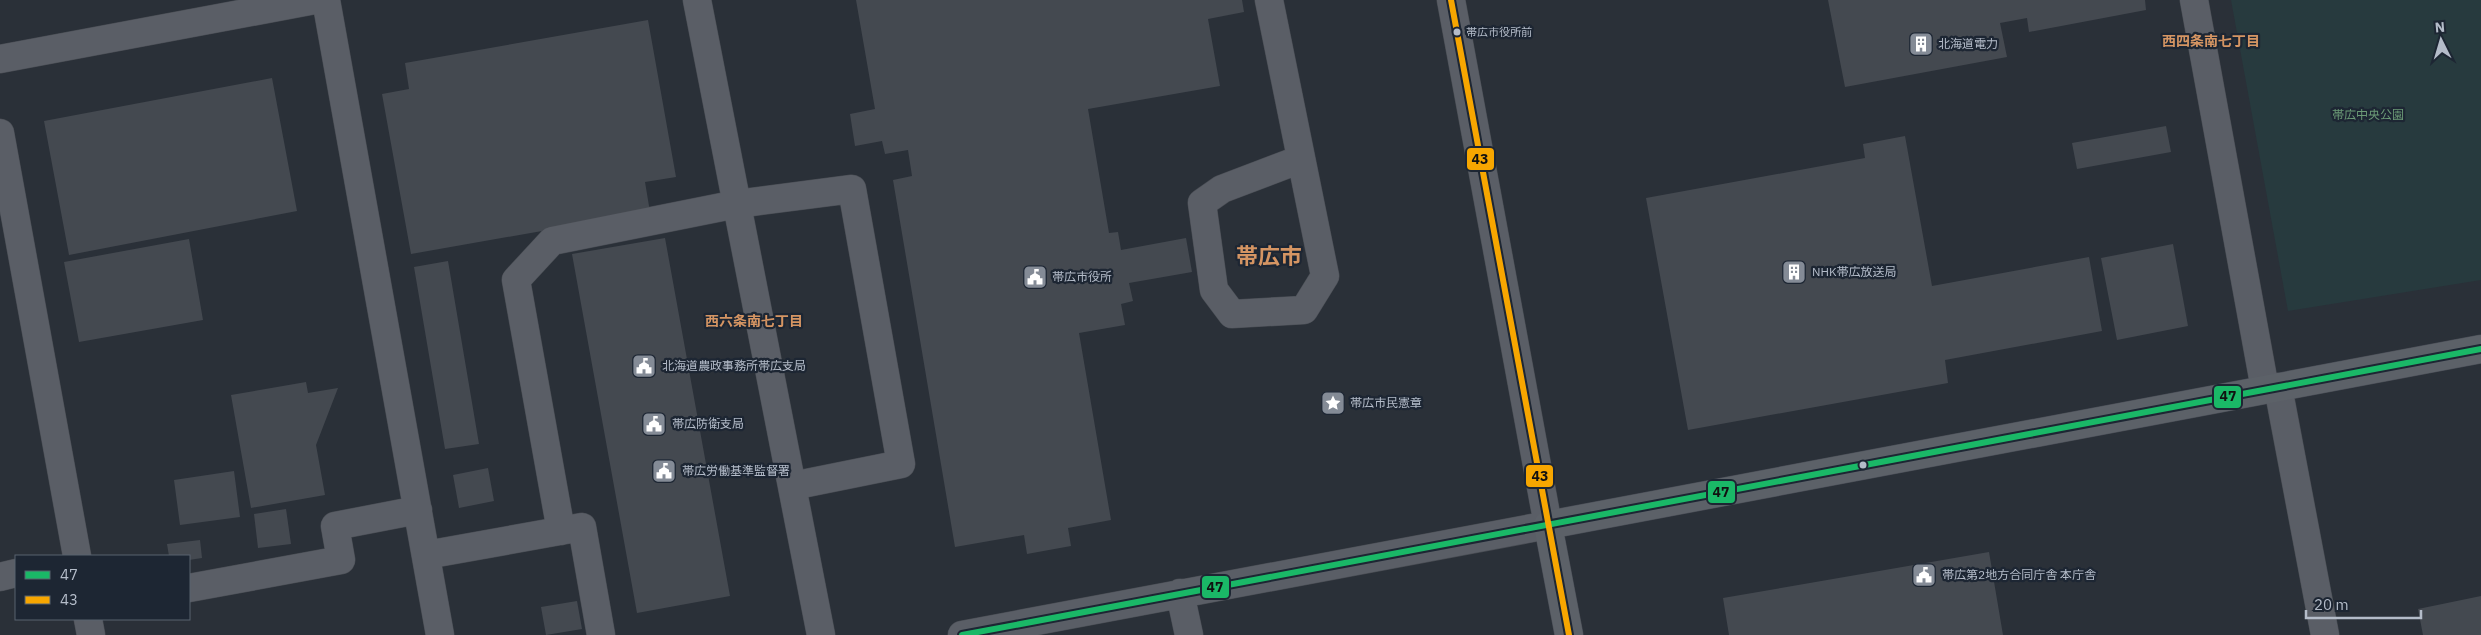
<svg xmlns="http://www.w3.org/2000/svg" width="2481" height="635" viewBox="0 0 2481 635" font-family="'IBM Plex Sans','Noto Sans JP',sans-serif">
	<style>
		.green { fill: #273a3e }
		.building { fill: #444950 }
		.lines { fill: none; stroke-linecap: round; stroke-linejoin: round }
		.minor-casing { stroke: #484c53; stroke-width: 29 }
		.major-casing { stroke: #484c55; stroke-width: 29 }
		.minor { stroke: #5a5e66; stroke-width: 28 }
		.major { stroke: #5c6168; stroke-width: 28 }
		.bus-1-casing { stroke: #1d2633; stroke-width: 10 }
		.bus-2-casing { stroke: #1d2633; stroke-width: 10 }
		.bus-1 { stroke: #1ab867; stroke-width: 6 }
		.bus-2 { stroke: #f7a600; stroke-width: 6 }
		.bus-dot { fill: #b4bcc9; stroke: #1d2633; stroke-width: 2 }
		.labels { text-anchor: middle; stroke-width: 4.5; stroke-linejoin: round; paint-order: stroke }
		.bus-label { font-size: 11px; fill: #b4bcc9; stroke: #1d2633; text-anchor: start }
		.poi-label { font-size: 12px; fill: #b4bcc9; stroke: #1d2633; text-anchor: start }
		.park-label { font-size: 12px; fill: #6b9a76; stroke: #1d2633 }
		.neighbourhood-label { font-size: 14px; font-weight: bold; fill: #d59563; stroke: #1d2633 }
		.town-label { font-size: 22px; font-weight: bold; fill: #d59563; stroke: #1d2633 }
		.line-badge { stroke: #1d2633; stroke-width: 2 }
		.pale-badge-label { font-size: 14px; text-anchor: middle; font-weight: bold; fill: #111 }
	</style>
	<rect width="100%" height="100%" fill="#2a3038"/>
	<!-- green -->
	<path class="green" d="M2231 0H2481V280L2288 311Z"/>
	<!-- building -->
	<path class="building" d="M856 0H1242L1244 12 1208 19 1220 86 1088 109 1109 233 1118 232 1121 250 1186 238 1192 272 1129 283 1133 301 1121 304 1125 325 1079 333 1111 520 1068 528 1071 546 1027 554 1024 535 955 547 893 180 912 176 908 150 885 154 882 141 855 146 850 114 875 109Z
		M1828 0H2145L2146 10 2029 32 2027 18 2000 23 2007 57 1845 87Z
		M648 20 676 177 645 182 650 212 411 254 382 94 409 89 405 63Z
		M272 78 297 211 69 255 44 121Z
		M2166 126 2171 152 2077 169 2072 143Z
		M1905 136 1932 286 2089 257 2102 331 1945 360 1948 383 1688 430 1646 198 1865 158 1863 144Z
		M665 238 730 596 637 613 572 254Z
		M189 239 203 320 79 342 64 262Z
		M2173 244 2188 326 2117 340 2101 258Z
		M448 261 479 444 445 449 414 267Z
		M306 382 308 393 338 388 316 445 325 495 251 508 231 395Z
		M488 468 494 501 459 508 453 475Z
		M234 471 240 517 180 525 174 480Z
		M286 509 291 544 258 548 254 514Z
		M200 540 202 558 189 560V556H169L167 544Z
		M1989 552 2003 635H1729L1723 598Z
		M2481 596V635H2423L2418 609Z
		M577 601 582 629 546 635 541 607Z"/>
	<g class="lines">
		<!-- minor casing -->
		<g class="minor-casing">
			<path id="minor" d="M326 0 440 635
				M697 0 821 635
				M1269 0 1325 276 1304 310 1232 314 1214 290 1202 203 1222 189 1301 159
				M2194 0 2265 389
				M0 59 315 0
				M0 133 77 556
				M2278 387 2325 635
				M561 531 516 280 552 241 737 204 852 189 901 464 792 486
				M426 555 582 527 601 635
				M0 577 16 573
				M189 588 341 560 335 526 418 510
				M1180 593 1189 635
				M88 619 91 635
				M962 635 1548 525 1451 0"/>
		</g>
		<!-- major casing -->
		<g class="major-casing">
			<path id="major" d="M1569 635 1548 525 2481 349"/>
		</g>
		<!-- minor -->
		<use href="#minor" class="minor"/>
		<!-- major -->
		<use href="#major" class="major"/>
		<!-- bus-1 casing -->
		<g class="bus-1-casing">
			<path id="bus-1" d="M962 635 2481 349"/>
		</g>
		<!-- bus-2 casing -->
		<g class="bus-2-casing">
			<path id="bus-2" d="M1451 0 1569 635"/>
		</g>
		<!-- bus-1 -->
		<use href="#bus-1" class="bus-1"/>
		<!-- bus-2 -->
		<use href="#bus-2" class="bus-2"/>
	</g>
	<!-- icons -->
	<defs>
		<g id="building-square" transform="scale(1.25)"><rect x="-9" y="-9" width="18" height="18" rx="4" fill="#848b96" stroke="#1d2633"/><path d="M-4-6H4V6H1V3H-1V6H-4ZM-2.5-4.3h1.7v1.8h-1.7ZM.8-4.3h1.7v1.8H.8ZM-2.5-1h1.7V.8h-1.7ZM.8-1h1.7V.8H.8Z" fill="#fff"/></g>
		<g id="civic-square" transform="scale(1.25)"><rect x="-9" y="-9" width="18" height="18" rx="4" fill="#848b96" stroke="#1d2633"/><path d="M-.6-6.5H3V-4.5H.6V-3L4-1V1h2V6H-6V1h2V-1L-.6-3ZM-1.2 2.5V6h2.4V2.5Z" fill="#fff"/></g>
		<g id="sight-square" transform="scale(1.25)"><rect x="-9" y="-9" width="18" height="18" rx="4" fill="#848b96" stroke="#1d2633"/><path d="M0-6L1.8-2.2L6-1.7L2.9 1.2L3.7 5.4L0 3.3L-3.7 5.4L-2.9 1.2L-6-1.7L-1.8-2.2Z" fill="#fff"/></g>
	</defs>
	<g fill-rule="evenodd">
		<use href="#building-square" x="1921" y="44"/>
		<use href="#building-square" x="1794" y="272"/>
		<use href="#civic-square" x="1035" y="277"/>
		<use href="#civic-square" x="644" y="366"/>
		<use href="#sight-square" x="1333" y="403"/>
		<use href="#civic-square" x="654" y="424"/>
		<use href="#civic-square" x="664" y="471"/>
		<use href="#civic-square" x="1924" y="575"/>
	</g>
	<!-- markers -->
	<g class="bus-dot">
		<circle cx="1457" cy="32" r="4.5"/>
		<circle cx="1863" cy="465" r="4.5"/>
	</g>
	<g class="labels">
		<!-- bus labels -->
		<g class="bus-label">
			<text x="1466" y="36">帯広市役所前</text>
		</g>
		<!-- poi labels -->
		<g class="poi-label">
			<text x="1938" y="48">北海道電力</text>
			<text x="1812" y="276">NHK帯広放送局</text>
			<text x="1052" y="281">帯広市役所</text>
			<text x="662" y="370">北海道農政事務所帯広支局</text>
			<text x="1350" y="407">帯広市民憲章</text>
			<text x="672" y="428">帯広防衛支局</text>
			<text x="682" y="475">帯広労働基準監督署</text>
			<text x="1942" y="579">帯広第2地方合同庁舎 本庁舎</text>
		</g>
		<!-- park labels -->
		<g class="park-label">
			<text x="2368" y="119">帯広中央公園</text>
		</g>
		<!-- neighbourhood labels -->
		<g class="neighbourhood-label">
			<text x="2211" y="46">西四条南七丁目</text>
			<text x="754" y="326">西六条南七丁目</text>
		</g>
		<!-- town labels -->
		<g class="town-label">
			<text x="1269" y="264">帯広市</text>
		</g>
	</g>
	<g class="line-badge">
		<rect x="1466" y="147" width="29" height="24" rx="5" fill="#f7a600"/>
		<rect x="2213" y="385" width="29" height="24" rx="5" fill="#1ab867"/>
		<rect x="1525" y="464" width="29" height="24" rx="5" fill="#f7a600"/>
		<rect x="1707" y="480" width="29" height="24" rx="5" fill="#1ab867"/>
		<rect x="1201" y="575" width="29" height="24" rx="5" fill="#1ab867"/>
	</g>
	<g class="pale-badge-label">
		<text x="1480" y="164">43</text>
		<text x="2228" y="401">47</text>
		<text x="1540" y="481">43</text>
		<text x="1721" y="497">47</text>
		<text x="1215" y="592">47</text>
	</g>
	<!-- legend -->
	<rect x="15" y="555" width="175" height="65" fill="#1d2633" stroke="#59626f"/>
	<rect x="25" y="571" width="25" height="8" fill="#1ab867" stroke="#59626f"/>
	<text x="60" y="580" font-size="15" fill="#b4bcc9">47</text>
	<rect x="25" y="596" width="25" height="8" fill="#f7a600" stroke="#59626f"/>
	<text x="60" y="605" font-size="15" fill="#b4bcc9">43</text>
	<!-- north arrow -->
	<g transform="translate(2441 40) rotate(355)" stroke="#1d2633" stroke-width="4" paint-order="stroke">
	<path d="M0-4L9 19L0 12L-9 19Z" fill="#b4bcc9"/>
	<text y="-8" font-size="14" font-weight="bold" text-anchor="middle" fill="#b4bcc9">N</text>
	</g>
	<!-- scale -->
	<path d="M2306 610v8h115v-8" fill="none" stroke="#b4bcc9" stroke-width="2.5"/>
	<text x="2314" y="610" font-size="15" fill="#b4bcc9" stroke="#1d2633" stroke-width="4" paint-order="stroke">20 m</text>
</svg>
